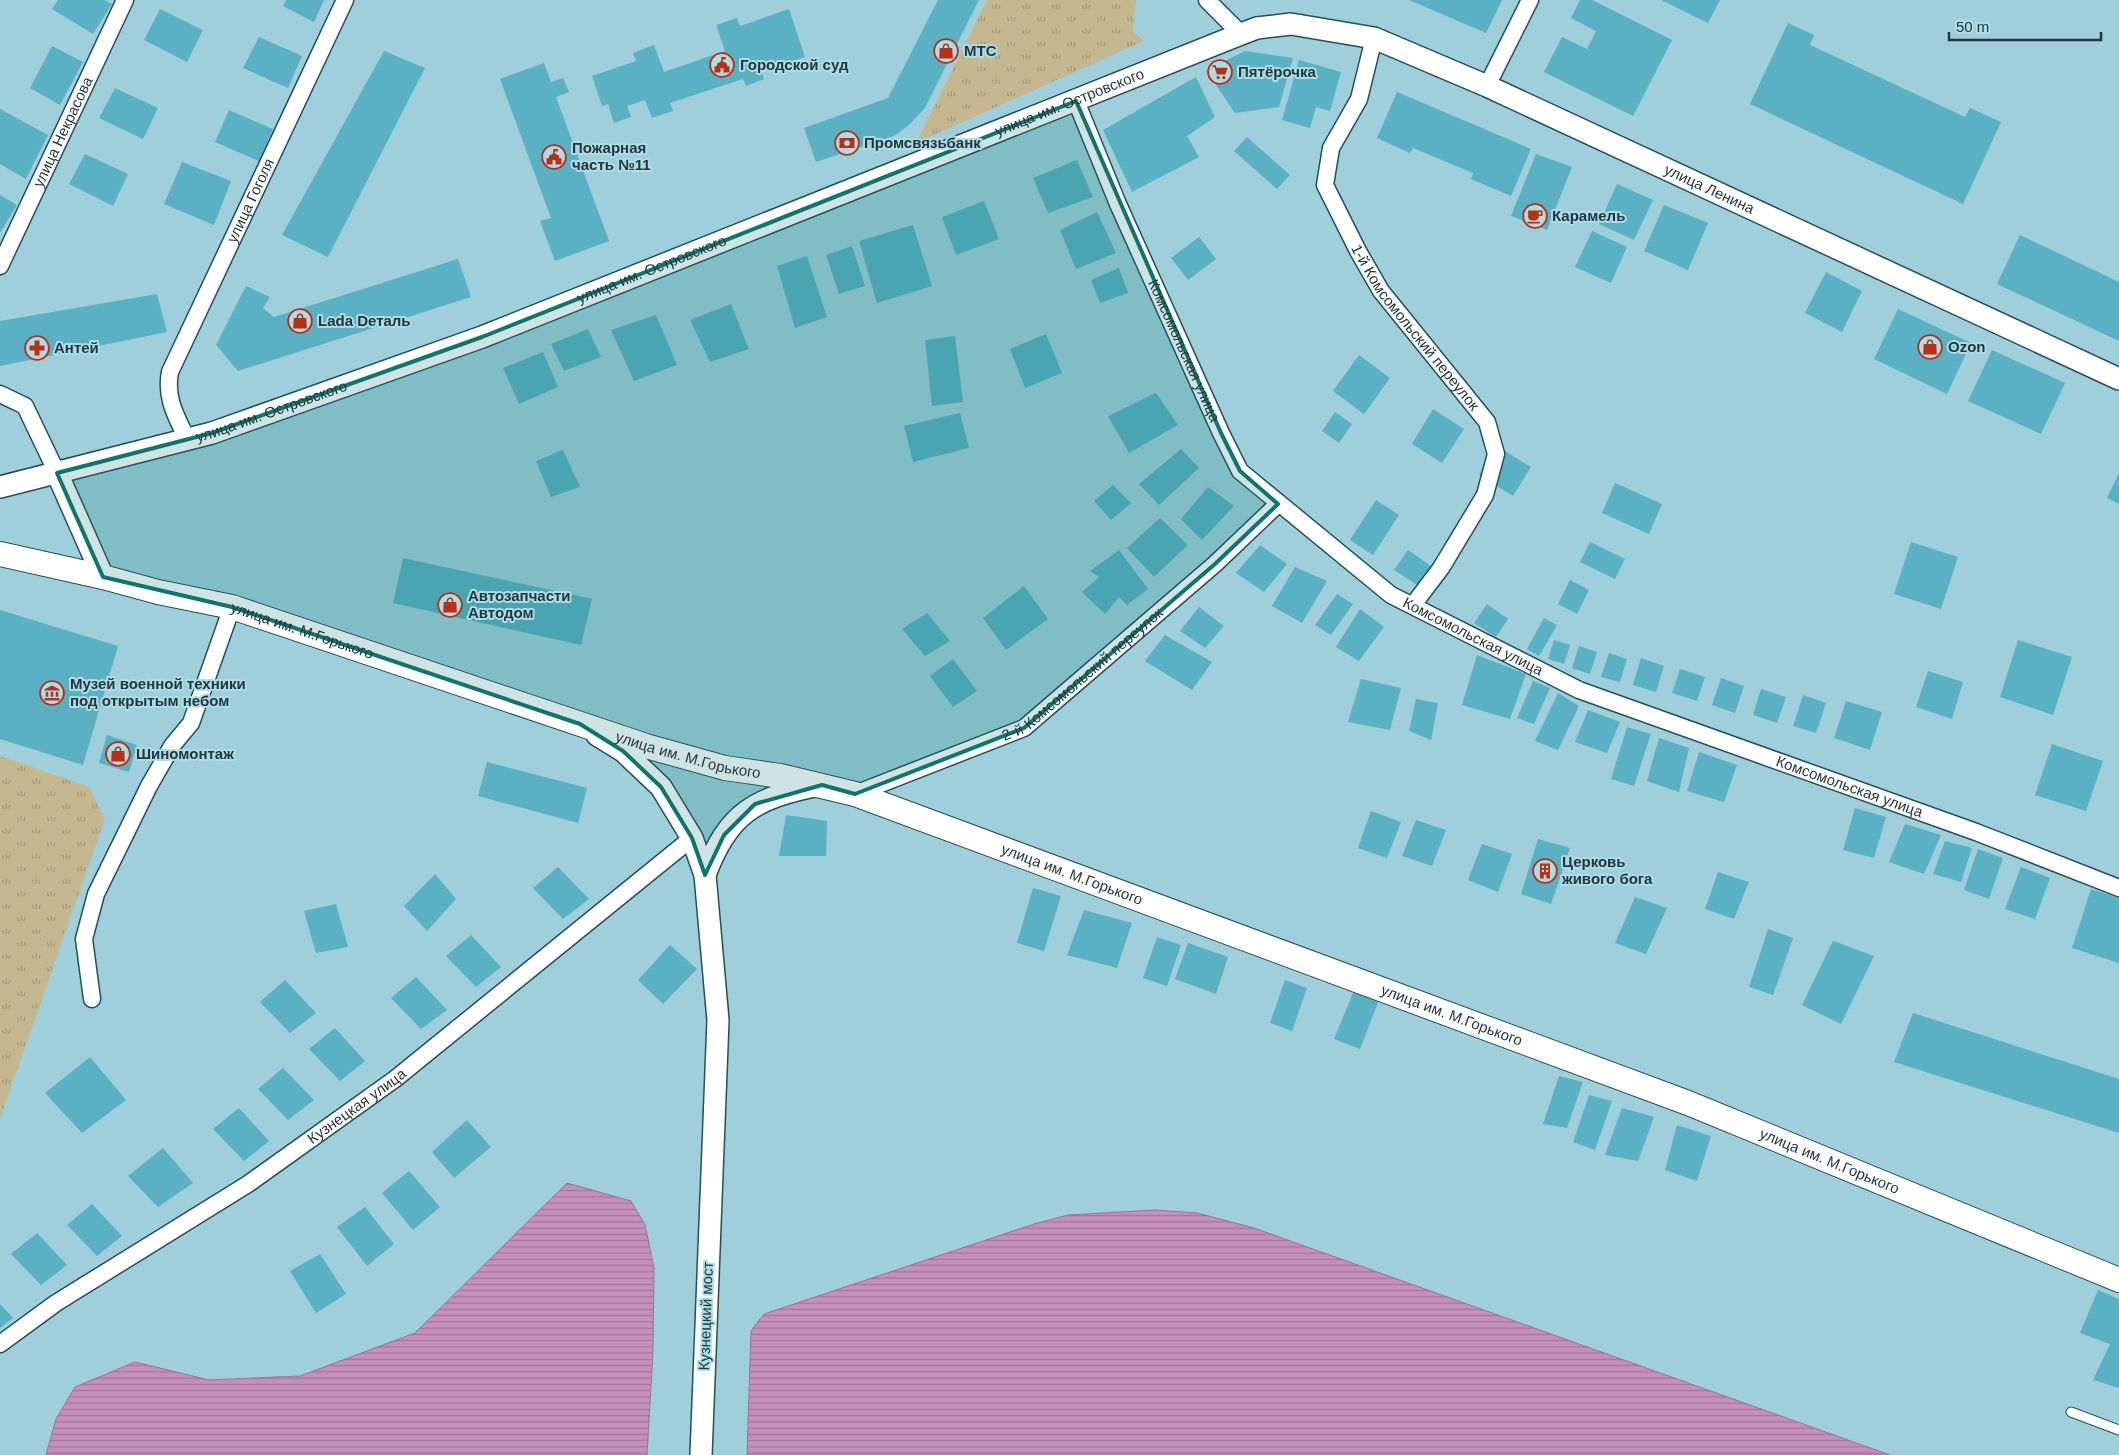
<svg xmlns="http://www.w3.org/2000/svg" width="2119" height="1455" viewBox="0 0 2119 1455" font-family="Arial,sans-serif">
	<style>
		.park { fill: url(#park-tufts) }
		.water { fill: url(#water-rules); stroke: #957696 }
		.building { fill: #59b1c3 }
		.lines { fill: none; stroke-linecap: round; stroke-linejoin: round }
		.service-casing { stroke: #22515a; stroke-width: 11 }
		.minor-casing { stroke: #22515a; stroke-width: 19 }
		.tertiary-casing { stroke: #22515a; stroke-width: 24 }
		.secondary-casing { stroke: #22515a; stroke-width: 26 }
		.service { stroke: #fff; stroke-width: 9 }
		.minor { stroke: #fff; stroke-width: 16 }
		.tertiary { stroke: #fff; stroke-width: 21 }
		.secondary { stroke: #fff; stroke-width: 24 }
		.marked { fill: #0f766e; fill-opacity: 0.2; stroke: #0f766e; stroke-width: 4; stroke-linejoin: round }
		.labels { text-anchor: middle; stroke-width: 4; stroke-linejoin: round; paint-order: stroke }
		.poi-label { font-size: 15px; font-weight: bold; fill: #24383c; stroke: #abdce7; text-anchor: start }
		.street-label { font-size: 15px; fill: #24383c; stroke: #abdce7 }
	</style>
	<defs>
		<pattern id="park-tufts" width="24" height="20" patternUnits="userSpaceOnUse" patternTransform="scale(1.25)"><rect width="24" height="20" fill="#c5b891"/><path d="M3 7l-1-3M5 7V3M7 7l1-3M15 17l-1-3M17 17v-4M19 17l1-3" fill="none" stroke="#a09778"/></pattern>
		<pattern id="water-rules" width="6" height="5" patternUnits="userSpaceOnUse" patternTransform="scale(1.25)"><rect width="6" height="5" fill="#c690bc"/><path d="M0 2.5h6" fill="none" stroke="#a1779a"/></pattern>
	</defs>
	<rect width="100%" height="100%" fill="#9ecfda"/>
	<!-- park -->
	<path class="park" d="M987 0H1136L1133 31 1144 41 916 143Z
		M0 756 89 787 105 819 0 1119Z"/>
	<!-- water -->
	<path class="water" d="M567 1183 631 1201 645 1225 654 1268 653 1352 647 1455H46L56 1419 75 1387 135 1362 209 1380 300 1376 415 1333Z
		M1155 1210 1197 1213 1254 1228 1890 1455H747L751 1331 764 1314 1034 1224 1068 1215Z"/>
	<!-- building -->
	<path class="building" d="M58 0H105L112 4 93 34 52 9Z
		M286 0H324L314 22 283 6Z
		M938 0H979L925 108 908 126 894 136 816 162 804 128 888 98Z
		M1409 0H1502L1486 33Z
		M1580 0H1592L1672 40 1633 116 1544 72 1562 37 1587 49 1596 31 1571 18Z
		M1661 0H1720L1708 23Z
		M160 9 203 30 187 62 144 40Z
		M789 9 805 57 776 67 773 59 759 64 764 79 746 86 743 79 670 103 673 111 652 118 645 100 627 106 631 117 614 123 608 104 602 106 592 76 636 61 633 53 654 45 664 72 725 51 716 25 737 18 740 26Z
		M1788 23 1814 35 1810 45 1965 117 1970 108 2001 122 1963 204 1750 104Z
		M259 37 302 56 288 88 243 68Z
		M52 46 83 62 60 105 30 88Z
		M384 51 425 68 328 257 282 235Z
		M1245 51 1293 58 1279 107 1235 113 1206 70Z
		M1299 60 1341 72 1330 111 1316 107 1310 128 1282 120Z
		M544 63 551 82 563 78 569 92 556 97 609 241 555 261 540 221 551 218 500 79Z
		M1196 77 1215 117 1187 136 1199 157 1132 192 1103 130Z
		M115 88 158 108 143 139 99 118Z
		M1397 92 1531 149 1511 196 1471 179 1473 173 1413 148 1410 153 1377 138Z
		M0 109 48 135 26 179 0 164Z
		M229 110 273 129 259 161 215 142Z
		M1247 137 1290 175 1277 189 1234 151Z
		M85 154 128 174 113 206 69 184Z
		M1536 154 1572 167 1547 230 1511 216Z
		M1077 160 1093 197 1048 213 1033 178Z
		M182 162 231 181 214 225 164 204Z
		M1617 184 1653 200 1634 240 1599 224Z
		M0 195 17 205 0 233Z
		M984 201 999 239 956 255 942 217Z
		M1664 205 1708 223 1688 270 1644 251Z
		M1097 212 1116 253 1076 269 1060 230Z
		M913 225 932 286 877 303 859 241Z
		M1592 231 1627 247 1611 283 1575 267Z
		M2020 235 2119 282V341L1997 284Z
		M1199 237 1216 259 1188 280 1171 258Z
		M852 246 865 286 839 294 826 255Z
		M807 256 827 317 795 328 777 266Z
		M458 259 471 297 238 371 216 345 246 286 270 297 263 308 274 317Z
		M1119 268 1128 293 1100 303 1091 280Z
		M1826 272 1862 291 1842 332 1805 313Z
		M157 294 167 332 0 366V321Z
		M731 304 749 349 710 362 690 320Z
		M1898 309 1971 343 1947 394 1874 359Z
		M656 315 677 365 634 381 611 330Z
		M588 329 601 357 564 371 551 344Z
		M1046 334 1062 373 1025 388 1010 349Z
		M955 336 963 402 932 406 925 340Z
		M1992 350 2065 383 2041 434 1968 401Z
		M543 352 558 387 519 404 503 368Z
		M1359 355 1390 378 1364 414 1333 391Z
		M1156 393 1178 425 1129 453 1108 416Z
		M1433 409 1464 429 1442 463 1412 444Z
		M1335 412 1352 424 1339 443 1322 431Z
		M960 413 969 448 913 462 904 426Z
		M1497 446 1531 467 1513 496 1479 475Z
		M1181 449 1199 468 1159 505 1139 484Z
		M563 450 580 487 551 497 536 461Z
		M2119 473V504L2107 498Z
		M1615 483 1662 504 1649 534 1602 513Z
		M1113 485 1131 503 1111 520 1094 501Z
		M1208 487 1234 506 1202 540 1181 519Z
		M1376 500 1399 515 1373 555 1350 540Z
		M1160 518 1188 545 1154 577 1127 548Z
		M1590 542 1625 559 1615 579 1580 562Z
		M1911 542 1958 557 1941 609 1894 594Z
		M1260 545 1287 564 1264 592 1236 573Z
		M1119 550 1148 589 1127 605 1119 597 1105 614 1082 592 1099 577 1090 571Z
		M1408 550 1444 575 1431 594 1394 570Z
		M403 558 592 599 581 645 393 603Z
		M1295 567 1327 581 1302 623 1272 606Z
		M1570 580 1589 590 1577 614 1558 604Z
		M1024 586 1048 619 1006 650 983 618Z
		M1337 594 1353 604 1331 635 1315 625Z
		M1487 604 1508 619 1496 637 1474 623Z
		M1199 607 1224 626 1205 648 1180 631Z
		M1360 609 1384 627 1359 661 1336 647Z
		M0 610 118 646 83 765 0 739Z
		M927 613 950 641 925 656 902 629Z
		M1544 618 1557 625 1539 656 1527 649Z
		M1165 635 1212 662 1192 690 1145 661Z
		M1554 640 1570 645 1564 664 1548 659Z
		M2018 640 2072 657 2053 715 2000 697Z
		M1579 646 1597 652 1590 674 1572 668Z
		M1609 653 1627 659 1620 682 1601 677Z
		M1477 655 1526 674 1510 719 1462 705Z
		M1641 658 1664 666 1656 692 1633 685Z
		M953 659 977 691 953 707 930 676Z
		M1680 669 1705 677 1697 701 1672 693Z
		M1928 671 1963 682 1952 719 1916 707Z
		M1721 678 1744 686 1735 713 1712 705Z
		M1361 679 1401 688 1390 730 1348 722Z
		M1533 681 1550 688 1534 724 1517 718Z
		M1761 689 1786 697 1777 723 1753 715Z
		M1558 693 1579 706 1558 750 1535 741Z
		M1803 695 1826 703 1816 733 1793 726Z
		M1416 699 1438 703 1431 740 1409 731Z
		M1846 701 1882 712 1870 750 1834 738Z
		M1588 710 1620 722 1607 753 1575 742Z
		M1627 727 1651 734 1634 786 1611 779Z
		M107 735 137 745 129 772 99 763Z
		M1659 738 1689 748 1679 792 1647 781Z
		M2052 744 2103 761 2086 811 2035 795Z
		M1699 752 1737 765 1724 802 1687 791Z
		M487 762 587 788 578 823 478 796Z
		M1855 808 1886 817 1874 858 1843 850Z
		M1371 811 1401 822 1387 858 1358 848Z
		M786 815 827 821 826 856H779Z
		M1416 820 1446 830 1432 866 1402 856Z
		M1905 824 1941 835 1924 874 1889 862Z
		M1538 839 1570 848 1551 904 1521 894Z
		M1945 841 1972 848 1961 882 1933 874Z
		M1482 844 1512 854 1498 892 1468 880Z
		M1978 849 2003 858 1989 899 1964 890Z
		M558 867 589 899 563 919 533 888Z
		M2021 867 2050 878 2035 919 2005 909Z
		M1718 872 1749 882 1734 919 1705 909Z
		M435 874 456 899 427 931 404 906Z
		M1033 888 1061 896 1044 951 1017 943Z
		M2091 889 2119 898V963L2072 948Z
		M1635 897 1667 908 1646 954 1615 943Z
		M336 904 348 947 316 953 304 911Z
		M1084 910 1132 923 1117 968 1067 955Z
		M1768 929 1793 938 1773 995 1749 987Z
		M471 935 501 967 476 987 446 956Z
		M1157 937 1181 945 1167 986 1143 978Z
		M1833 941 1874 956 1841 1024 1802 1005Z
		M1188 943 1228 957 1216 994 1175 979Z
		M670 945 697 969 663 1004 638 980Z
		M416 977 447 1010 421 1029 391 998Z
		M285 980 316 1013 290 1033 260 1002Z
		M1285 980 1307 988 1292 1031 1270 1023Z
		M1353 993 1379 1000 1360 1049 1334 1039Z
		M1913 1013 2119 1079V1133L1894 1062Z
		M335 1028 365 1061 340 1081 309 1049Z
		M90 1057 126 1100 82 1133 45 1093Z
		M283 1068 314 1100 288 1120 258 1089Z
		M1559 1076 1583 1082 1567 1128 1543 1124Z
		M1589 1095 1612 1101 1595 1150 1573 1142Z
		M239 1108 269 1141 244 1161 213 1129Z
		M1622 1108 1654 1117 1638 1161 1605 1155Z
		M467 1120 491 1147 454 1178 432 1152Z
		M1677 1125 1711 1136 1697 1181 1665 1170Z
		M163 1148 193 1183 158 1207 128 1176Z
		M409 1171 440 1207 413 1230 382 1193Z
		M92 1204 122 1236 97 1256 67 1225Z
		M365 1207 394 1244 367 1266 337 1227Z
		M37 1233 67 1265 41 1285 11 1254Z
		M320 1254 346 1294 316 1313 290 1271Z
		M2098 1290 2119 1299V1388L2093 1380 2110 1344 2080 1333Z
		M0 1304 13 1318 0 1328Z"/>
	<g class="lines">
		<!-- service casing -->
		<g class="service-casing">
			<path id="service" d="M2071 1412 2119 1430"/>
		</g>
		<!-- minor casing -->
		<g class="minor-casing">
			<g id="minor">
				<path d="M1207 0 1241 34"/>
				<path id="s1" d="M1374 38 1359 99 1331 148 1325 185 1358 251 1381 291 1487 422 1496 454 1485 495 1441 568 1413 605"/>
				<path d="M1487 86 1530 0"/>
				<path id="s2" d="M1076 101 1118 204 1221 433 1240 471 1391 595 1579 690 1976 832 2119 888"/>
				<path id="s3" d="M0 266 125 0"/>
				<path d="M0 394 25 406 57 473"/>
				<path id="s4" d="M187 439C176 416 165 398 170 372L345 0"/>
				<path id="s5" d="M855 794 1024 728 1215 564 1278 504"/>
				<path d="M92 999 84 939 96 894 149 786 172 746 191 723 232 607"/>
				<path id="s6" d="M0 1344 56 1303 248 1184 395 1079 692 838"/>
			</g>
		</g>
		<!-- tertiary casing -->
		<g class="tertiary-casing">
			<g id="tertiary">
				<path d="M57 473 103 577"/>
				<path id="s7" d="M0 487 212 433 482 337 1241 34 1257 28 1291 24 1374 38 1487 86 2119 379"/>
				<path d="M597 735 623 751 661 787 692 838 705 875 718 1020 701 1455"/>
				<path d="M705 875C728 812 756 798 819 785"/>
			</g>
		</g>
		<!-- secondary casing -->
		<g class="secondary-casing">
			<g id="secondary">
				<path id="s8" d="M0 554 103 577 158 592 232 607 646 746 725 768 780 776 855 794 1688 1103 2119 1280"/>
			</g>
		</g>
		<!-- service -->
		<use href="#service" class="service"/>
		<!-- minor -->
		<use href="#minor" class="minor"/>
		<!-- tertiary -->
		<use href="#tertiary" class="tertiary"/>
		<!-- secondary -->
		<use href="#secondary" class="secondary"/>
	</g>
	<!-- marked area -->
	<path class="marked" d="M1076 101 1221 433 1240 471 1278 504 1215 564 1024 728 855 794 822 785 755 804 724 835 705 875 692 838 661 787 623 751 580 724 232 607 103 577 57 473 212 433 482 337Z"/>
	<!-- icons -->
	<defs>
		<g id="shop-ring" transform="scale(1.25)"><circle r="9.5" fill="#abdce7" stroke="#bb3014" stroke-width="1.5"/><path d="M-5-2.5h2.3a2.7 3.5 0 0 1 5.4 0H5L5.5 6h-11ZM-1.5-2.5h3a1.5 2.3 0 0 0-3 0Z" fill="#bb3014"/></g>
		<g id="civic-ring" transform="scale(1.25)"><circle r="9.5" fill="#abdce7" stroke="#bb3014" stroke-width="1.5"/><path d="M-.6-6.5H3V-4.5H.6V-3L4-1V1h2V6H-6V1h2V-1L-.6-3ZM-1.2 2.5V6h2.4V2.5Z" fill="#bb3014"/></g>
		<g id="supermarket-ring" transform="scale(1.25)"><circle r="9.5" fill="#abdce7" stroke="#bb3014" stroke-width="1.5"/><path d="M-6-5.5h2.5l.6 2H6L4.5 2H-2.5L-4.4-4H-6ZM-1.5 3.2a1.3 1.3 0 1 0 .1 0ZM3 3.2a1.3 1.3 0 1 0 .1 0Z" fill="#bb3014"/></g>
		<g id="bank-ring" transform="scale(1.25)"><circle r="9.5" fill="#abdce7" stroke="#bb3014" stroke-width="1.5"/><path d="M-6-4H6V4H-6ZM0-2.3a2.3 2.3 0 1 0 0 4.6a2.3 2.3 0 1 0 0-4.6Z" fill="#bb3014"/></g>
		<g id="cafe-ring" transform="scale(1.25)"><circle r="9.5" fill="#abdce7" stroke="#bb3014" stroke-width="1.5"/><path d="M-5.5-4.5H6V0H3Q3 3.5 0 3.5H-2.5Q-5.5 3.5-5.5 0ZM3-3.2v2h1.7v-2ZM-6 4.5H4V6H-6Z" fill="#bb3014"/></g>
		<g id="pharmacy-ring" transform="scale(1.25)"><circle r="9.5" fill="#abdce7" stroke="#bb3014" stroke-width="1.5"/><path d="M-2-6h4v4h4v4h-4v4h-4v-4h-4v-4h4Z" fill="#bb3014"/></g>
		<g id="museum-ring" transform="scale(1.25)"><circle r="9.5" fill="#abdce7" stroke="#bb3014" stroke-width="1.5"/><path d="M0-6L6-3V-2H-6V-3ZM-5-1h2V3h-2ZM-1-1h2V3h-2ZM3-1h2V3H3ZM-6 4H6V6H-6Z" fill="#bb3014"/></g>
		<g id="building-ring" transform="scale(1.25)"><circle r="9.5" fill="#abdce7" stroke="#bb3014" stroke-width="1.5"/><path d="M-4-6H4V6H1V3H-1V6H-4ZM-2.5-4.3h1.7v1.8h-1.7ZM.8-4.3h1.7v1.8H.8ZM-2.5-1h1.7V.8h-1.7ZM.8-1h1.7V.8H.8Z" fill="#bb3014"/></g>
	</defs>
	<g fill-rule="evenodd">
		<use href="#shop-ring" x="946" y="51"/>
		<use href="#civic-ring" x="722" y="65"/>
		<use href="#supermarket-ring" x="1220" y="72"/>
		<use href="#bank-ring" x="847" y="143"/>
		<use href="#civic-ring" x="554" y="157"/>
		<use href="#cafe-ring" x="1535" y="216"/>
		<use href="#shop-ring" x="300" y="321"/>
		<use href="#shop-ring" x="1930" y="347"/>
		<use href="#pharmacy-ring" x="37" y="348"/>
		<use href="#shop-ring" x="450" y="605"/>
		<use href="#museum-ring" x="52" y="693"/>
		<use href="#shop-ring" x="118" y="754"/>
		<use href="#building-ring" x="1545" y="871"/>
	</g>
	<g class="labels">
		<!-- poi labels -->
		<g class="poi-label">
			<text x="964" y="56">МТС</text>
			<text x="740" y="70">Городской суд</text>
			<text x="1238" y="77">Пятёрочка</text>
			<text x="864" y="148">Промсвязьбанк</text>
			<text x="572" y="153">Пожарная<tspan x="572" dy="17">часть №11</tspan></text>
			<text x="1552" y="221">Карамель</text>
			<text x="318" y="326">Lada Dеталь</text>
			<text x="1948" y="352">Ozon</text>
			<text x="54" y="353">Антей</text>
			<text x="468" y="601">Автозапчасти<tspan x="468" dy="17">Автодом</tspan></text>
			<text x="70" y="689">Музей военной техники<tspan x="70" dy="17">под открытым небом</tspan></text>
			<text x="136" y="759">Шиномонтаж</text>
			<text x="1562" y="867">Церковь<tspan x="1562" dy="17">живого бога</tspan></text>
		</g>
		<!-- street labels -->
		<g class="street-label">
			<text dy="5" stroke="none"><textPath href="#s7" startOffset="1138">улица им. Островского</textPath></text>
			<text dy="5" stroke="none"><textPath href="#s3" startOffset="148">улица Некрасова</textPath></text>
			<text dy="5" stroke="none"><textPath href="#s7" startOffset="1826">улица Ленина</textPath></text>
			<text dy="5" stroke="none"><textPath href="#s4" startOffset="260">улица Гоголя</textPath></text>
			<text dy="5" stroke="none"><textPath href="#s7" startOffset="688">улица им. Островского</textPath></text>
			<text dy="5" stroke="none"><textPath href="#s1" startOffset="326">1-й Комсомольский переулок</textPath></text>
			<text dy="5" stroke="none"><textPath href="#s2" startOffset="272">Комсомольская улица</textPath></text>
			<text dy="5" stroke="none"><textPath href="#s7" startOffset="282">улица им. Островского</textPath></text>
			<text dy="5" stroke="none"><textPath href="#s8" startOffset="312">улица им. М.Горького</textPath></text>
			<text dy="5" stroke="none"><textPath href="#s2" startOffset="692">Комсомольская улица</textPath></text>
			<text dy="5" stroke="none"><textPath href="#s5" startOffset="260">2-й Комсомольский переулок</textPath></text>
			<text dy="5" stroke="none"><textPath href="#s8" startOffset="718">улица им. М.Горького</textPath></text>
			<text dy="5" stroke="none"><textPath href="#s2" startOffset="1098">Комсомольская улица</textPath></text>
			<text dy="5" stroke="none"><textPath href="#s8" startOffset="1121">улица им. М.Горького</textPath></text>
			<text dy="5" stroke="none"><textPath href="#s8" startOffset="1526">улица им. М.Горького</textPath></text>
			<text dy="5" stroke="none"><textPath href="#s6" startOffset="429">Кузнецкая улица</textPath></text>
			<text dy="5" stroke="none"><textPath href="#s8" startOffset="1931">улица им. М.Горького</textPath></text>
			<text transform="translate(706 1316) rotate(-88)" y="5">Кузнецкий мост</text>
		</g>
	</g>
	<!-- scale -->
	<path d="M1949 32v8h152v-8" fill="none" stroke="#24383c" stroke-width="2.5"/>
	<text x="1956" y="32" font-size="15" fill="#24383c" stroke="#abdce7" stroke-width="4" paint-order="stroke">50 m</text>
</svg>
